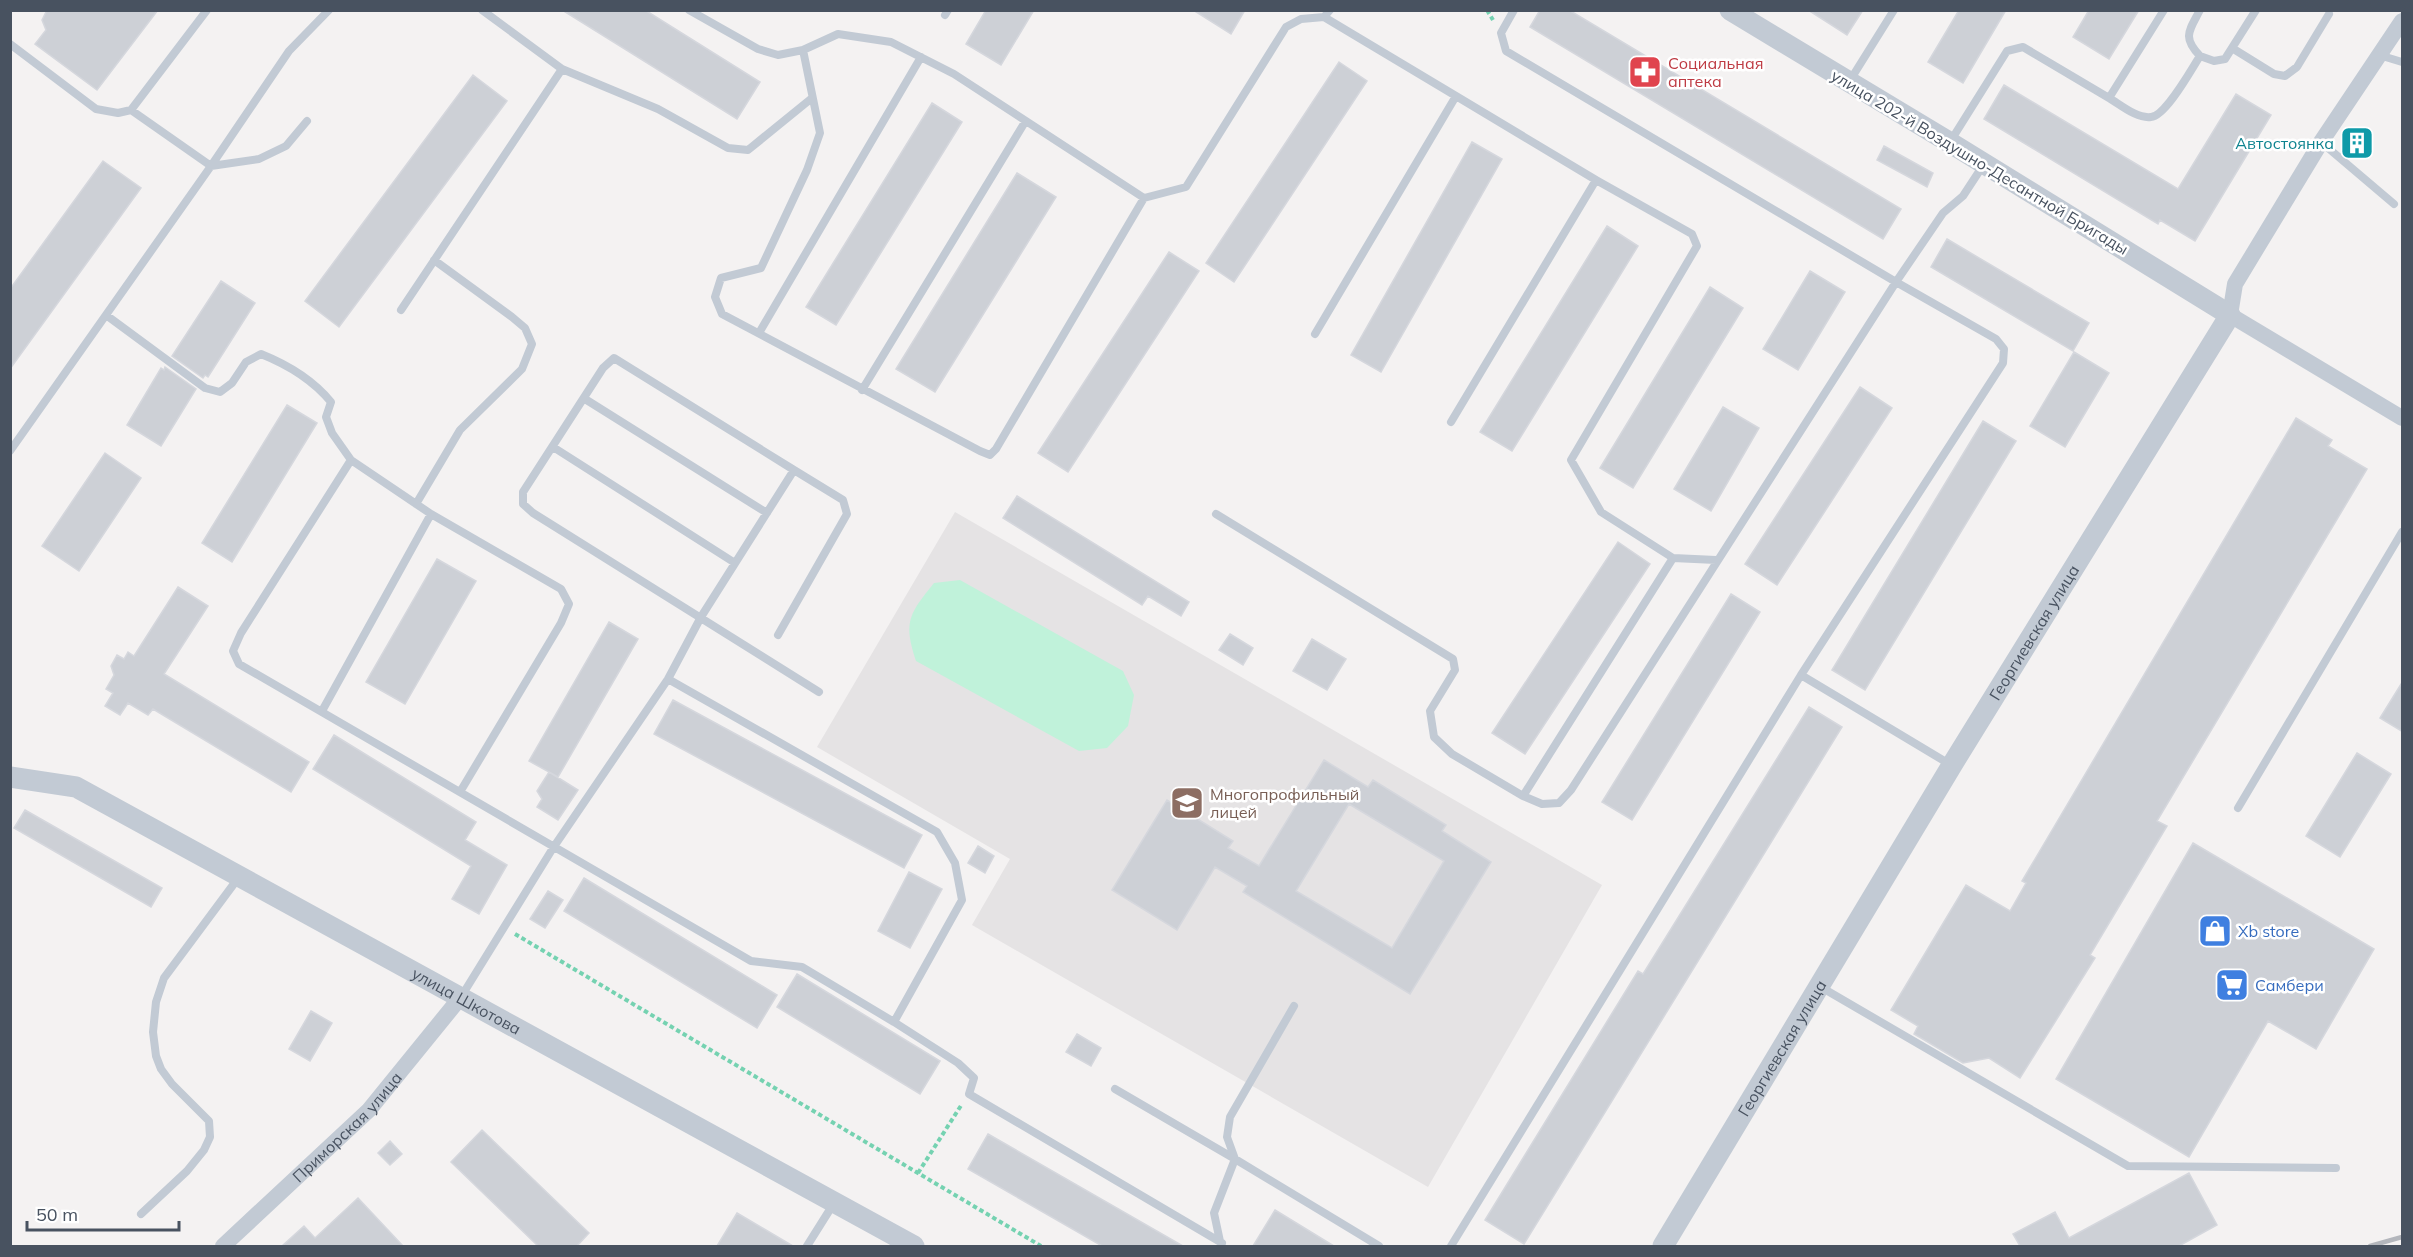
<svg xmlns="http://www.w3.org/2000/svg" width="2413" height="1257" viewBox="0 0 2413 1257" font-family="Mulish,sans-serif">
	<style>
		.education { fill: #e5e3e4 }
		.green { fill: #c0f2da }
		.building { fill: #cdd0d6; stroke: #d5d7dd; stroke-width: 1.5; fill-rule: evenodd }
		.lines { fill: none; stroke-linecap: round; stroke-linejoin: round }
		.path { stroke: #75d2b1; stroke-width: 4; stroke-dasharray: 4.5 3; stroke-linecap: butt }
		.service { stroke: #c2cad4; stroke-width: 8 }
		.minor { stroke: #c2cad4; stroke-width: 16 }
		.tertiary { stroke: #c2cad4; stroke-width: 21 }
		.rail { stroke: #b3b6bc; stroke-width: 4.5 }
		.labels { text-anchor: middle; stroke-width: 5; stroke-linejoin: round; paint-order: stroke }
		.health-label { font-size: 16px; fill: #be3a42; stroke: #fff; text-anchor: start }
		.culture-label { font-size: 16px; fill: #0d838f; stroke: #fff; text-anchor: end }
		.street-label { font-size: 16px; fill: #485260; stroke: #fff }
		.education-label { font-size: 16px; fill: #785e54; stroke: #fff; text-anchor: start }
		.shop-label { font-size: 16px; fill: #366cbe; stroke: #fff; text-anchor: start }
	</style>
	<rect width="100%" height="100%" fill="#f4f2f2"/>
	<!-- education -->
	<path class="education" d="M955 512 1602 885 1428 1187 972 925 1010 859 817 747Z"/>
	<!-- green -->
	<path class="green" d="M960 580 1123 671 1134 695 1128 726 1107 748 1079 751 916 661C903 622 909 614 934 583Z"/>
	<!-- building -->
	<path class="building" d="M47 10H158L97 90 35 44 46 30 42 20Z
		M562 10H645L760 82 737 119Z
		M986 10H1034L1001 65 966 44Z
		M1193 10H1245L1231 34Z
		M1540 10H1569L1901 209 1883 239 1530 27Z
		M1808 10H1863L1847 35Z
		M1959 10H2006L1963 83 1928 62Z
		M2089 10H2139L2109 59 2073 37Z
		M1339 62 1367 81 1234 282 1206 263Z
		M473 75 507 101 339 327 305 301Z
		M2004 85 2178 189 2236 94 2271 115 2195 241 2160 220 2158 224 1984 119Z
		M932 103 962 122 836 325 806 307Z
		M1472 142 1502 159 1381 372 1351 355Z
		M1884 146 1933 173 1927 187 1877 160Z
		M103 161 141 188 10 369V289Z
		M1017 173 1056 197 935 392 896 369Z
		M1607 226 1638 246 1512 451 1480 432Z
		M1947 239 2089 323 2073 351 1931 267Z
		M1169 252 1199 271 1068 472 1038 453Z
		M1810 271 1845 292 1798 370 1763 349Z
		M221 281 255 303 208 377 205 375 203 378 172 356Z
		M1710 287 1743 308 1633 488 1600 468Z
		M2074 352 2109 373 2065 447 2030 426Z
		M165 367 196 389 161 446 127 425 161 368 164 370Z
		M1860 387 1892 408 1777 585 1745 564Z
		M287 405 317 423 232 562 202 543Z
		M1723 407 1759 428 1711 511 1674 489Z
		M2296 418 2332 440 2328 446 2367 469 2157 821 2167 826 2090 955 2095 958 2020 1078 1989 1058 1963 1063 1914 1034 1918 1026 1891 1010 1966 885 2010 911 2026 883 2022 881Z
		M1983 421 2016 441 1865 690 1832 670Z
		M105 453 141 478 79 571 42 546Z
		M1017 496 1189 602 1181 616 1148 596 1142 605 1003 518Z
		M1618 542 1650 564 1525 754 1492 733Z
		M437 559 476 581 405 704 366 682Z
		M178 587 208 606 164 674 309 762 291 792 153 709 148 715 128 703 120 715 105 706 113 693 106 689 114 675 111 666 117 655 124 659 128 652 134 656Z
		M1731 594 1760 612 1632 820 1602 802Z
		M609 622 638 639 558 777 529 761Z
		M1230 634 1253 648 1243 665 1219 650Z
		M1312 639 1346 659 1327 690 1293 671Z
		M2403 681V732L2380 718Z
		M673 700 922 835 904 868 654 734Z
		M1809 707 1842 727 1524 1244 1485 1220 1638 971 1643 974Z
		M334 735 476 822 465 840 507 865 479 914 452 899 471 866 313 769Z
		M2357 753 2391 774 2340 857 2306 836Z
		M1324 760 1368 787 1373 780 1446 825 1442 831 1491 862 1410 994 1243 892 1247 886 1215 867 1177 930 1112 890 1167 800 1233 841 1228 848 1259 866ZM1349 804 1444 861 1392 948 1296 891Z
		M549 772 578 790 558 820 537 807 542 799 537 791Z
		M25 810 162 888 151 907 14 828Z
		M2193 843 2374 949 2316 1049 2268 1021 2189 1157 2056 1079Z
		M978 846 994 856 985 873 968 863Z
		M909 872 942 889 910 948 878 931Z
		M584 878 777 995 757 1028 564 911Z
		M548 891 563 900 545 928 530 919Z
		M797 974 940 1061 920 1094 777 1007Z
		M311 1011 332 1023 310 1061 289 1049Z
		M1077 1034 1101 1048 1091 1066 1066 1052Z
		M482 1130 589 1233 577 1246H538L451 1162Z
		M988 1134 1183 1246H1102L968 1169Z
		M390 1141 402 1154 390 1165 378 1153Z
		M2189 1173 2217 1225 2179 1246H2020L2013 1234 2055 1212 2069 1238Z
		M358 1198 403 1246H282L304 1226 315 1238Z
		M1275 1210 1334 1246H1253Z
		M737 1213 793 1246H717Z"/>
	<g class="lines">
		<!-- path -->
		<path class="path" d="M1487 10 1493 20
			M515 934 1041 1246
			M918 1173 962 1104"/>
		<!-- service -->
		<path class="service" d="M689 10 758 49 778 55 803 50 838 34 891 42 954 74 1144 198 1186 187 1286 27 1301 19 1324 17 1330 10
			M1514 10 1501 33 1506 51 1896 282 1943 213 1963 196 1984 164
			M2200 10C2189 31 2182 37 2200 56
			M945 15 948 10
			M10 44 96 109 118 113 131 110 211 166 10 451
			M2232 48 2274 74 2285 76 2297 67 2329 14
			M803 50 820 133 807 170 761 268 721 278 715 297 722 314 980 451 990 455 996 449 1144 198
			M2379 55 2402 62
			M562 69 658 109 728 148 748 150 812 98
			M1849 82 1894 10
			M2109 98C2121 105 2137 119 2151 117 2166 116 2192 68 2200 56L2214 61 2225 59 2256 10
			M131 110 207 10
			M1950 142 2007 51 2023 47 2109 98 2164 10
			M2321 142 2394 204
			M211 166 289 51 329 10
			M211 166 259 159 286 146 307 121
			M401 310 562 69 482 10
			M106 315 205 388 220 392 232 383 246 362 261 354C286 364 313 380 331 402L326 417 332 433 351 460
			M759 333 921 57
			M1315 334 1456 96 1324 17
			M862 390 1025 122
			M585 399 767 513
			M1451 422 1596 180
			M553 447 735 563
			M794 470 614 358 603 368 523 492V504L533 513 819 692
			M416 504 460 430 522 369 532 344 525 328 512 317 434 260
			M1216 514 1453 659 1455 670 1430 711 1434 737 1452 754 1523 796 1673 558 1601 512 1571 460 1697 246 1692 234 1596 180 1456 96
			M1673 558 1716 560
			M668 679 937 832 955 863 962 900 894 1022
			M322 711 431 514
			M460 792 561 623 569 604 561 589 431 514 351 460 241 633 233 651 239 664 751 961 802 967 894 1022 958 1063 974 1078 969 1094 1222 1243
			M1523 796 1542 804 1559 803 1571 790 1896 282 1996 339 2004 349 2003 363 1801 675 1951 765
			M2238 808 2402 532
			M1819 986 2128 1166 2336 1168
			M461 997 553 848 668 679 701 617 794 470 843 500 847 514 778 635
			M1115 1089 1235 1159 1227 1137 1230 1117 1294 1006
			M141 1214 187 1171 204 1150 210 1137 209 1121 172 1084 161 1069 156 1056 153 1032 156 1002 164 978 239 877
			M807 1246 834 1203
			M1221 1246 1214 1213 1235 1159 1379 1246
			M1451 1246 1801 675"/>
		<!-- minor -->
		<g class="minor">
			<path d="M2402 21 2321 142 2235 284 2230 315 2402 418"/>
			<path id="s1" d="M223 1246 369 1110 460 998"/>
		</g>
		<!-- tertiary -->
		<g class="tertiary">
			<path id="s2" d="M10 777 76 787 914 1246"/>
			<path id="s3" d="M1663 1246 1952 765 2230 315 1949 142 1730 10"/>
		</g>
		<!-- rail -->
		<path class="rail" d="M2370 1246 2402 1237"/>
	</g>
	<!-- icons -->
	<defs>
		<g id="pharmacy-square" transform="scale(1.725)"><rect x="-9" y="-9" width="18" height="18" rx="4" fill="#e0444e" stroke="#fff"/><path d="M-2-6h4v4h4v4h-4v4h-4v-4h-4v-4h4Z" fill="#fff"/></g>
		<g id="building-square" transform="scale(1.725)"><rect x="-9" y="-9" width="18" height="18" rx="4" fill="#0f9aa8" stroke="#fff"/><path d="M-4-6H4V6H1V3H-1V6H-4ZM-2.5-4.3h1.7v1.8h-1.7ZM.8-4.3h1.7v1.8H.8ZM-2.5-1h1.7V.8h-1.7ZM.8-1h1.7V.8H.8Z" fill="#fff"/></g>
		<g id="school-square" transform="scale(1.725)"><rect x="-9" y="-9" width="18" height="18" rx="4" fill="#8d6e63" stroke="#fff"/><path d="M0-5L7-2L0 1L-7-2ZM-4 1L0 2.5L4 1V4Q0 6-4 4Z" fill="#fff"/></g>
		<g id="shop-square" transform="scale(1.725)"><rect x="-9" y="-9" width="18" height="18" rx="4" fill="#3f7fe0" stroke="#fff"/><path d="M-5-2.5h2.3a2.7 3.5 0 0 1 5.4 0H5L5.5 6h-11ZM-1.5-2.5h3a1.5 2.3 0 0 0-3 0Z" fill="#fff"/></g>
		<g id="supermarket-square" transform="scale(1.725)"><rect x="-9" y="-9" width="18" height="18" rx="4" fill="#3f7fe0" stroke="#fff"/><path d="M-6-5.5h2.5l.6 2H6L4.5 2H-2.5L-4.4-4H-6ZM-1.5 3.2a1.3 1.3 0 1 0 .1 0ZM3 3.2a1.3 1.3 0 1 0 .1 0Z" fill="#fff"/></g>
	</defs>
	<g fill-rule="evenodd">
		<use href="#pharmacy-square" x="1645" y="72"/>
		<use href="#building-square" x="2357" y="143"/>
		<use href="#school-square" x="1187" y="803"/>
		<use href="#shop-square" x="2215" y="931"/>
		<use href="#supermarket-square" x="2232" y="985"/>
	</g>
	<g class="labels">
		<!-- health labels -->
		<g class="health-label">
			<text x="1668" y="69">Социальная<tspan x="1668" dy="18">аптека</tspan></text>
		</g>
		<!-- culture labels -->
		<g class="culture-label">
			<text x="2334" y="149">Автостоянка</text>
		</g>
		<!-- street labels -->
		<g class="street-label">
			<text transform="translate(1980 162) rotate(31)" y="6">улица 202-й Воздушно-Десантной Бригады</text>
			<text dy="6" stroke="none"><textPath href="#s3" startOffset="717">Георгиевская улица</textPath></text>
			<text dy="6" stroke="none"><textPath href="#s2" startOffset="512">улица Шкотова</textPath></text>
			<text dy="6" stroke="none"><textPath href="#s3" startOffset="231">Георгиевская улица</textPath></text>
			<text dy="6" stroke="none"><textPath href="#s1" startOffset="172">Приморская улица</textPath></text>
		</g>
		<!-- education labels -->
		<g class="education-label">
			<text x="1210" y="800">Многопрофильный<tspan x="1210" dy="18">лицей</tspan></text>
		</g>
		<!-- shop labels -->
		<g class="shop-label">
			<text x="2238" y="937">Xb store</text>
			<text x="2255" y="991">Самбери</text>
		</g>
	</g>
	<!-- border -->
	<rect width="2413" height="1257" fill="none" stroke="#485260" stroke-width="24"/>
	<!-- scale -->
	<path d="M27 1221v9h152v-9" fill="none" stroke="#485260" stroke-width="3"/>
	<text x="36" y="1221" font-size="18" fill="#485260" stroke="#ffffff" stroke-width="4.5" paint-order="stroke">50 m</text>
</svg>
